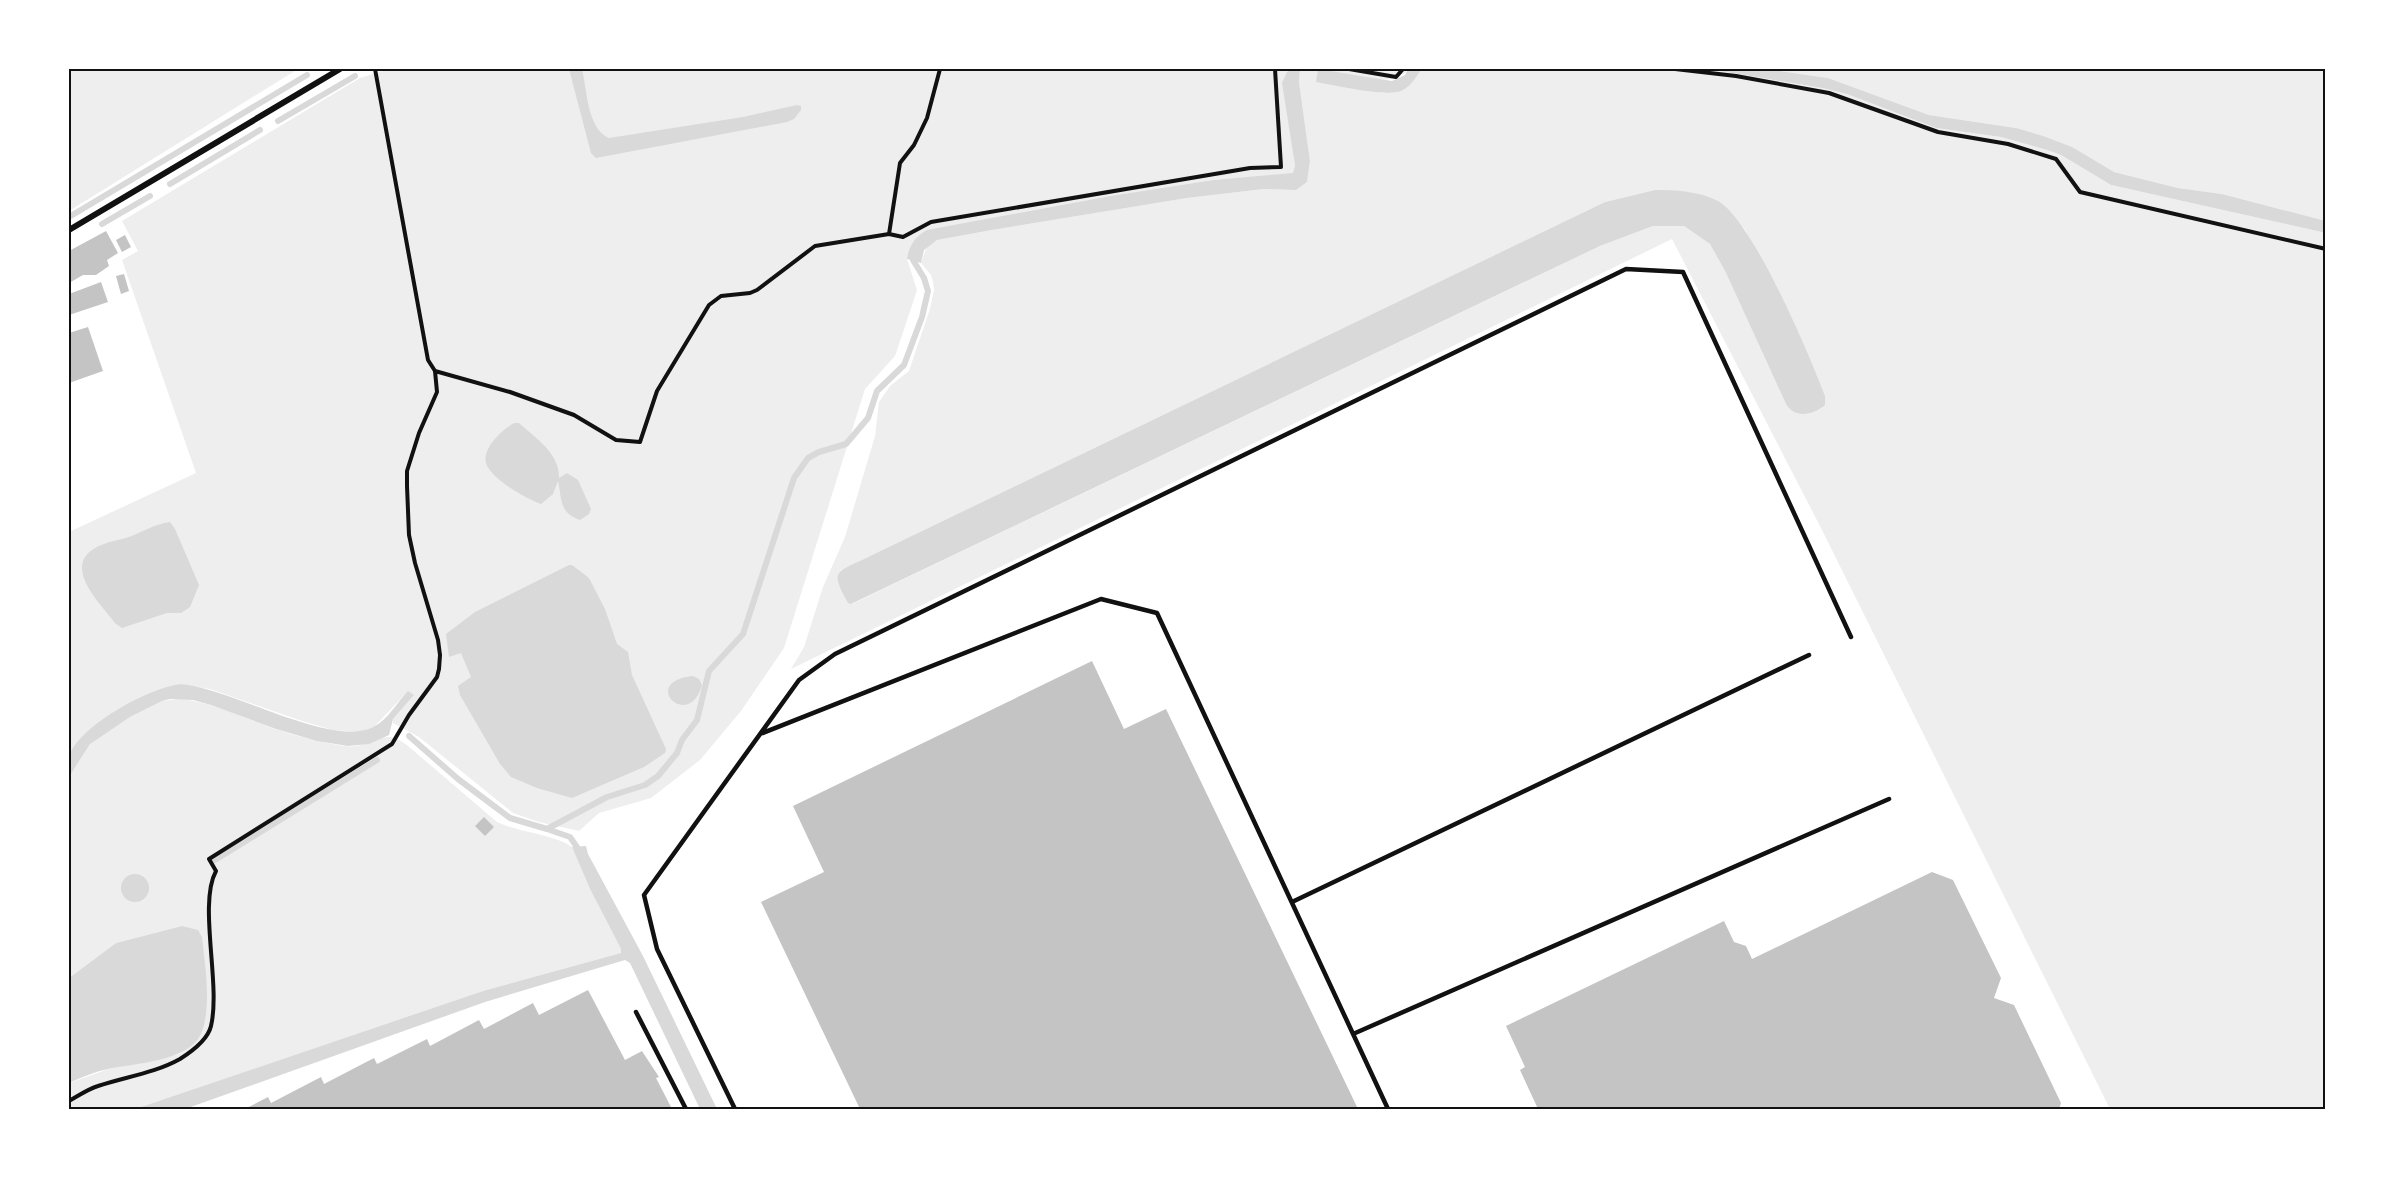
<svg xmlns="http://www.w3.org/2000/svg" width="2395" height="1178" viewBox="0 0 2395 1178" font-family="'Sofia Sans Condensed',sans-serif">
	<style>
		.green { fill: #eee; fill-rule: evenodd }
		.water { fill: #d9d9d9 }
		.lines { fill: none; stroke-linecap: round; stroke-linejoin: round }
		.stream { stroke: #d9d9d9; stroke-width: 6 }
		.building { fill: #c4c4c4 }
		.path { stroke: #111; stroke-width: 4 }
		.service { stroke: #111; stroke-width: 4.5 }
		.minor { stroke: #111; stroke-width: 6 }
		.neatline { fill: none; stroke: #111; stroke-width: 2 }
	</style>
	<rect width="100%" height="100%" fill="#fff"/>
	<!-- green -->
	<path class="green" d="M69 69H298L69 211Z
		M389 69H1292L1287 72 1295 165 1293 173 1288 174 1213 180 1110 196 1002 216 913 242 907 259 917 290 895 356 865 389 784 648 741 711 700 760 651 798 599 813 579 831 539 822 513 813 419 737 393 723V719L414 695 406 693 375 726 363 731H346L333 730 299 720 210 689 181 684 75 746 69 755V532L196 473 122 260 138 251 122 221 360 78Z
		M1300 69H1408C1396 91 1340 72 1318 70L1317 75 1384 93 1420 71 1409 69H1708L1822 88 1847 94 1936 128 2001 137 2047 150 2061 155 2111 185 2326 233V1109H2110L1822 530 1672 239 791 669 804 647 823 587 845 537 875 436 879 402 890 386 909 371 930 309 934 290 933 282 931 275 921 263 927 246 937 240 992 230 1187 198 1264 189 1288 190 1307 182 1310 161 1299 82ZM1655 190 1694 193 1744 228 1762 260 1817 376 1786 404 1726 273 1710 244 1684 226H1653L1600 246 852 604 838 574 841 570 1605 202Z
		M1766 69H2325L2326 221 2222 194 2178 188 2114 172 2016 128 1929 115 1828 78Z
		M180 699C212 702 242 717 272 728 296 736 320 742 344 746 375 750 380 724 408 746L497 822C520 833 553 834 572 847L590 889 621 949V953L483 991 135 1109H69V1083L109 1069 179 1054 199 1038 205 1015 204 952 182 926 116 943 69 978V777L90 744 103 734 130 717 162 701Z"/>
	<!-- water -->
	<path class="water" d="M569 69H582C587 89 587 129 609 138L743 117 797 105 801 106V110L794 119 787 122 596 158 591 153Z
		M1292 69H1300L1299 82 1310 161 1307 182 1296 190 1264 189 1187 198 992 230 937 240 924 250 921 263 907 259C909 245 915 237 927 230L1110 196 1213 180 1293 173 1295 165 1282 83 1287 72Z
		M1318 69 1392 81 1405 75 1408 69 1420 71C1415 79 1410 87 1401 91 1385 97 1334 85 1316 82Z
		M1708 69H1766L1828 78 1929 115 2016 128 2043 136 2072 147 2114 172 2178 188 2222 194 2326 221V233L2111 185 2061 155 2047 150 2001 137 1936 128 1847 94 1822 88Z
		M1655 190C1675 190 1699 191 1718 201 1753 221 1809 354 1825 396V405C1813 415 1795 419 1786 404L1726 273 1710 244 1684 226H1653L1600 246 851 604 848 603C829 569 836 573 868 557L1605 202Z
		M514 423H519C535 438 560 453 559 478L567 473 578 480 591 509 589 514 580 520C559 513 562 499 558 481L553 494 541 504C526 499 490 478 486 463 482 448 503 429 514 423Z
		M170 522 175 529 199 585 190 607 181 613H167L122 628 116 624C99 602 56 561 104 544 111 541 119 540 126 538 141 533 154 524 170 522Z
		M569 565H572L589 578 605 609 617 644 628 652 632 675 666 749 665 753 644 767 572 798 537 788 511 777 500 764 460 695 458 686 471 677 461 653 449 657 446 634 475 612Z
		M693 676 699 679 702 685C689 732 638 682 693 676Z
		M181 684C231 688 331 748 373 727 388 720 397 702 408 691L414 695 393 719 389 735 369 744 348 746 317 741 276 729 211 705 193 700 170 699 162 701 130 717 90 744 69 777C69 770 67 760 70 754 82 724 151 687 181 684Z
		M586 846 588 854 643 956 717 1109H700L630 963 625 960 485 1002 185 1109H135L483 991 621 953V949L590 889 572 847Z
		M121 888a14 14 0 1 1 28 0a14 14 0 1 1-28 0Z
		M182 926 198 930 202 937C205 964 212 1008 201 1034 188 1062 134 1063 108 1069 94 1072 82 1077 69 1083V978L116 943Z"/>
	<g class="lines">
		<!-- stream -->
		<path class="stream" d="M278 121 355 76
			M170 184 260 130
			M69 217 307 75
			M102 224 150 196
			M409 736 458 779 510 818 547 829 607 797 645 785 658 776 677 753 682 740 697 720 709 671 743 634 794 478 808 458 819 452 846 444 868 418 877 391 904 365 922 317 928 291 924 278 913 260 915 253
			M547 829 570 837 581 853
			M215 860 377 760"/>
	</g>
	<!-- building -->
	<path class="building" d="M106 231 118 253 107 260 109 266 96 275H83L69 283V251Z
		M125 235 131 247 122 252 116 240Z
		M124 274 129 291 121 294 116 276Z
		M101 282 108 302 69 315V294Z
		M88 327 103 371 69 383V333Z
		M1092 661 1124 729 1166 709 1358 1109H860L761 902 824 872 793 806Z
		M484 817 494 827 485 836 475 826Z
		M1932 872 1953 880 2001 978 1994 998 2014 1005 2061 1103 2059 1109H1538L1520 1070 1525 1067 1506 1026 1724 921 1734 942 1746 946 1752 959Z
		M588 990 625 1060 642 1051 659 1077 656 1078 672 1109H245L268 1097 271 1103 321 1077 324 1084 374 1058 377 1064 427 1039 430 1046 479 1020 484 1029 533 1003 539 1015Z"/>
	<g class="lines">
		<!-- path -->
		<path class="path" d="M375 69 428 360 435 371 510 392 574 415 616 440 640 442 657 391 709 305 721 296 750 293 757 290 815 246 889 234 903 237 931 222 1250 168 1281 167 1275 69
			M1349 69 1396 77 1403 69
			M1675 69 1736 76 1829 93 1938 132 2008 144 2056 159 2080 192 2326 249
			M889 234 900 163 914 145 927 118 940 69
			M69 1101C78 1096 88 1089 98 1086 125 1077 155 1073 180 1059 191 1052 208 1039 211 1026 221 984 198 904 216 871L209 859 392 744 409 715 437 677 439 669 440 655 438 640 415 563 409 535 407 486V471L419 433 437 392 435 371"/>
		<!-- service -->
		<path class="service" d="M760 734 1101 599 1157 613 1388 1109
			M1292 902 1809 655
			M636 1012 686 1109
			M1353 1034 1889 799
			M735 1109 657 949 644 895 799 680 835 654 1626 269 1683 272 1851 637"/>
		<!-- minor -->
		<path class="minor" d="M69 230 340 69"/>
	</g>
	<!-- border -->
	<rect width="2395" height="1178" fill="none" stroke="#ffffff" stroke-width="141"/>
	<rect x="70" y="70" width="2254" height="1038" class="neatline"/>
</svg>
